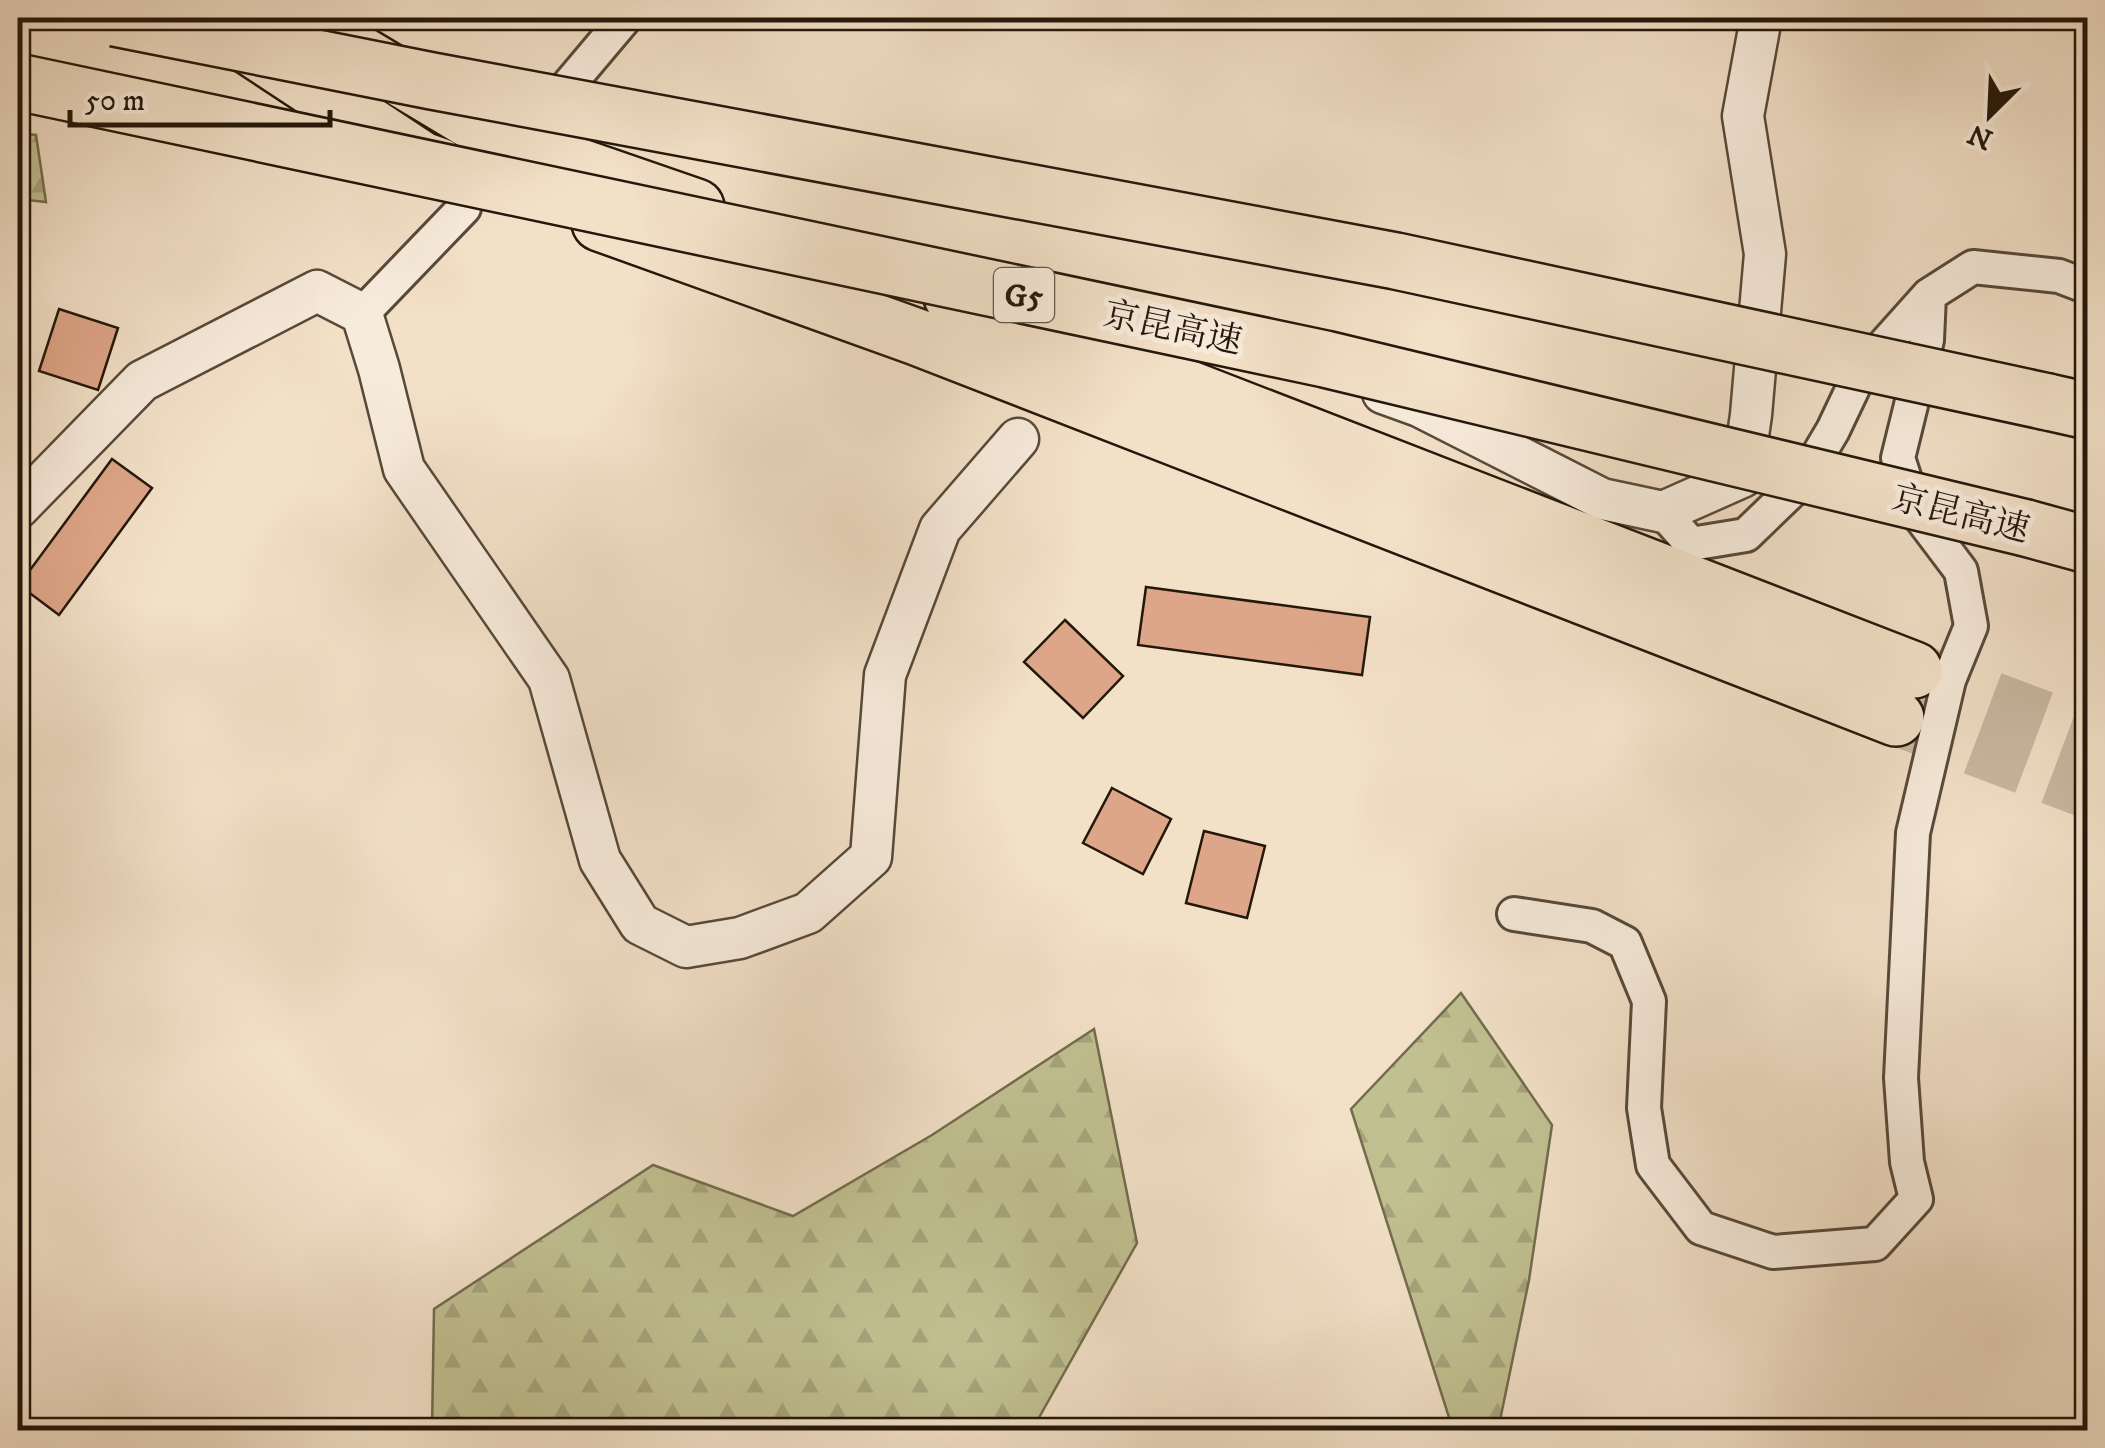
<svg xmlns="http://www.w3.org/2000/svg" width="2105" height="1448" viewBox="0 0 2105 1448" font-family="'IM FELL DW Pica','Noto Serif SC',serif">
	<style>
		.forest { fill: url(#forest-firs); stroke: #726c4e; stroke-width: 2.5 }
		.building { fill: #dea688; stroke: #24170b; stroke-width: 2.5 }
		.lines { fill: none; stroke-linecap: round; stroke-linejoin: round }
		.motorway-tunnel { stroke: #c9b8a1; stroke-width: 55; stroke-dasharray: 55 28; stroke-linecap: butt }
		.minor-casing { stroke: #58493a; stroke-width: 38 }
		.tertiary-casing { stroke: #58493a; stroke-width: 45 }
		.motorway-casing { stroke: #24170b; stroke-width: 60 }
		.minor { stroke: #f7ebdb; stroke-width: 32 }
		.tertiary { stroke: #f7ebdb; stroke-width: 40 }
		.motorway { stroke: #f2e0c7; stroke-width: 55 }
		.motorway-bridge-casing { stroke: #24170b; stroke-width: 60; stroke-linecap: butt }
		.motorway-bridge { stroke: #f2e0c7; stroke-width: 55 }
		.labels { text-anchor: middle; stroke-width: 10; stroke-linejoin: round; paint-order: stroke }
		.shield { fill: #f7ebdb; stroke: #635749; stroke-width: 2.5 }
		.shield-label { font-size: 32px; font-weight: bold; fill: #24170b }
		.street-label { font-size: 35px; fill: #24170b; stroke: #f7ebdb }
	</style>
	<defs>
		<pattern id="forest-firs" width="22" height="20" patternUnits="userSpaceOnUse" patternTransform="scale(2.5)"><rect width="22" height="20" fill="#c1c091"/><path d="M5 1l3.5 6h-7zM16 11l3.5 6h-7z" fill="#a6a47c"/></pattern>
	</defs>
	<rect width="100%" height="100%" fill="#f2e0c7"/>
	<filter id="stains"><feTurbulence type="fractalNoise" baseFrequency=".002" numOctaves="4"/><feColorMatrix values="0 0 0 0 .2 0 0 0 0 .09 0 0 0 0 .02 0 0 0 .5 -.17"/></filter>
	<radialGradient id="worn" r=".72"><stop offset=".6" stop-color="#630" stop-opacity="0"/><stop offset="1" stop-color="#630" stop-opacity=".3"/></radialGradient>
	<!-- forest -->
	<path class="forest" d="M18 133 36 135 46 202 18 199Z
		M1461 993 1552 1125 1529 1280 1498 1430H1453L1351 1109Z
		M1094 1029 1137 1243 1032 1430H432L434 1309 653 1165 793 1216 932 1135Z"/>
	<!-- building -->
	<path class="building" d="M59 309 118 328 98 390 39 371Z
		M112 459 152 488 59 615 19 585Z
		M1146 587 1370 617 1362 675 1138 645Z
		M1065 620 1123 676 1083 718 1024 662Z
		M1112 788 1171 819 1143 874 1083 843Z
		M1204 831 1265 846 1247 918 1186 903Z"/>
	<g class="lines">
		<!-- motorway-tunnel -->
		<path class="motorway-tunnel" d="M1914 670 2088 735
			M1896 718 2088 791"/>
		<!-- minor casing -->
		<g class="minor-casing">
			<path id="minor" d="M544 114 625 18
				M362 314 464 208
				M1663 512 1691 544 1746 535 1804 479 1833 430 1861 371 1929 295 1973 267 2059 276 2088 287
				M1514 914 1592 926 1625 943 1649 1001 1644 1108 1653 1165 1701 1228 1773 1252 1875 1244 1916 1199 1907 1162 1901 1078 1913 833 1949 680 1971 626 1961 571 1915 510 1898 458 1927 340 1929 295"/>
		</g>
		<!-- tertiary casing -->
		<g class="tertiary-casing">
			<path id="tertiary" d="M1383 393 1419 406 1602 499 1663 512 1742 477 1751 415 1765 254 1743 116 1761 18
				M18 508 142 381 317 291 362 314 379 369 404 469 549 679 600 860 640 924 686 947 740 938 808 913 871 857 885 675 940 529 1018 439"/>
		</g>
		<!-- motorway casing -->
		<g class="motorway-casing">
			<path id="motorway" d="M300 18 505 141 696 207
				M246 44 422 160 439 166
				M600 223 917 337 1896 718
				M952 297 1914 670
				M2048 402 2088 411
				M2026 528 2088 545"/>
		</g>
		<!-- minor -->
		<use href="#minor" class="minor"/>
		<!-- tertiary -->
		<use href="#tertiary" class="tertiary"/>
		<!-- motorway -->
		<use href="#motorway" class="motorway"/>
		<!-- motorway-bridge casing -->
		<g class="motorway-bridge-casing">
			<path id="motorway-bridge" d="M115 18 432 81 1396 261 2048 402
				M18 82 1325 359 2026 528"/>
		</g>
		<!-- motorway-bridge -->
		<use href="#motorway-bridge" class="motorway-bridge"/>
	</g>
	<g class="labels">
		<!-- shield labels -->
		<rect class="shield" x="994" y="268" width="60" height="54" rx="8"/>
		<g class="shield-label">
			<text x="1024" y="306">G5</text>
		</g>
		<!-- street labels -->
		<g class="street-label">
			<text transform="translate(1173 327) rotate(12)" y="12">京昆高速</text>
			<text transform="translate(1961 513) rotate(14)" y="12">京昆高速</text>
		</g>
	</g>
	<!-- margin -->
	<rect width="2105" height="1448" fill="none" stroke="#f2e0c7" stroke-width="60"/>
	<rect x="20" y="20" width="2065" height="1408" fill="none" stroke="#24170b" stroke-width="5"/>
	<rect x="30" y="30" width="2045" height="1388" fill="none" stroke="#24170b" stroke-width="2.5"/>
	<!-- north arrow -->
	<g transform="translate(1990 115) rotate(204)" stroke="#f7ebdb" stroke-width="8" paint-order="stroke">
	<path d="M0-8L18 38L0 25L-18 38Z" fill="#24170b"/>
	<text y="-15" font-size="28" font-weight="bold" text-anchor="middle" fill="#24170b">N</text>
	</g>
	<!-- scale -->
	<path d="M70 110v15h260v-15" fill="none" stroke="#24170b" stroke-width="5"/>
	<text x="85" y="110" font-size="30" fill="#24170b" stroke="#f7ebdb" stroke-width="8" paint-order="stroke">50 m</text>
	<rect width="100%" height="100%" filter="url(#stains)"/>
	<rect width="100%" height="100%" fill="url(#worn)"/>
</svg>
